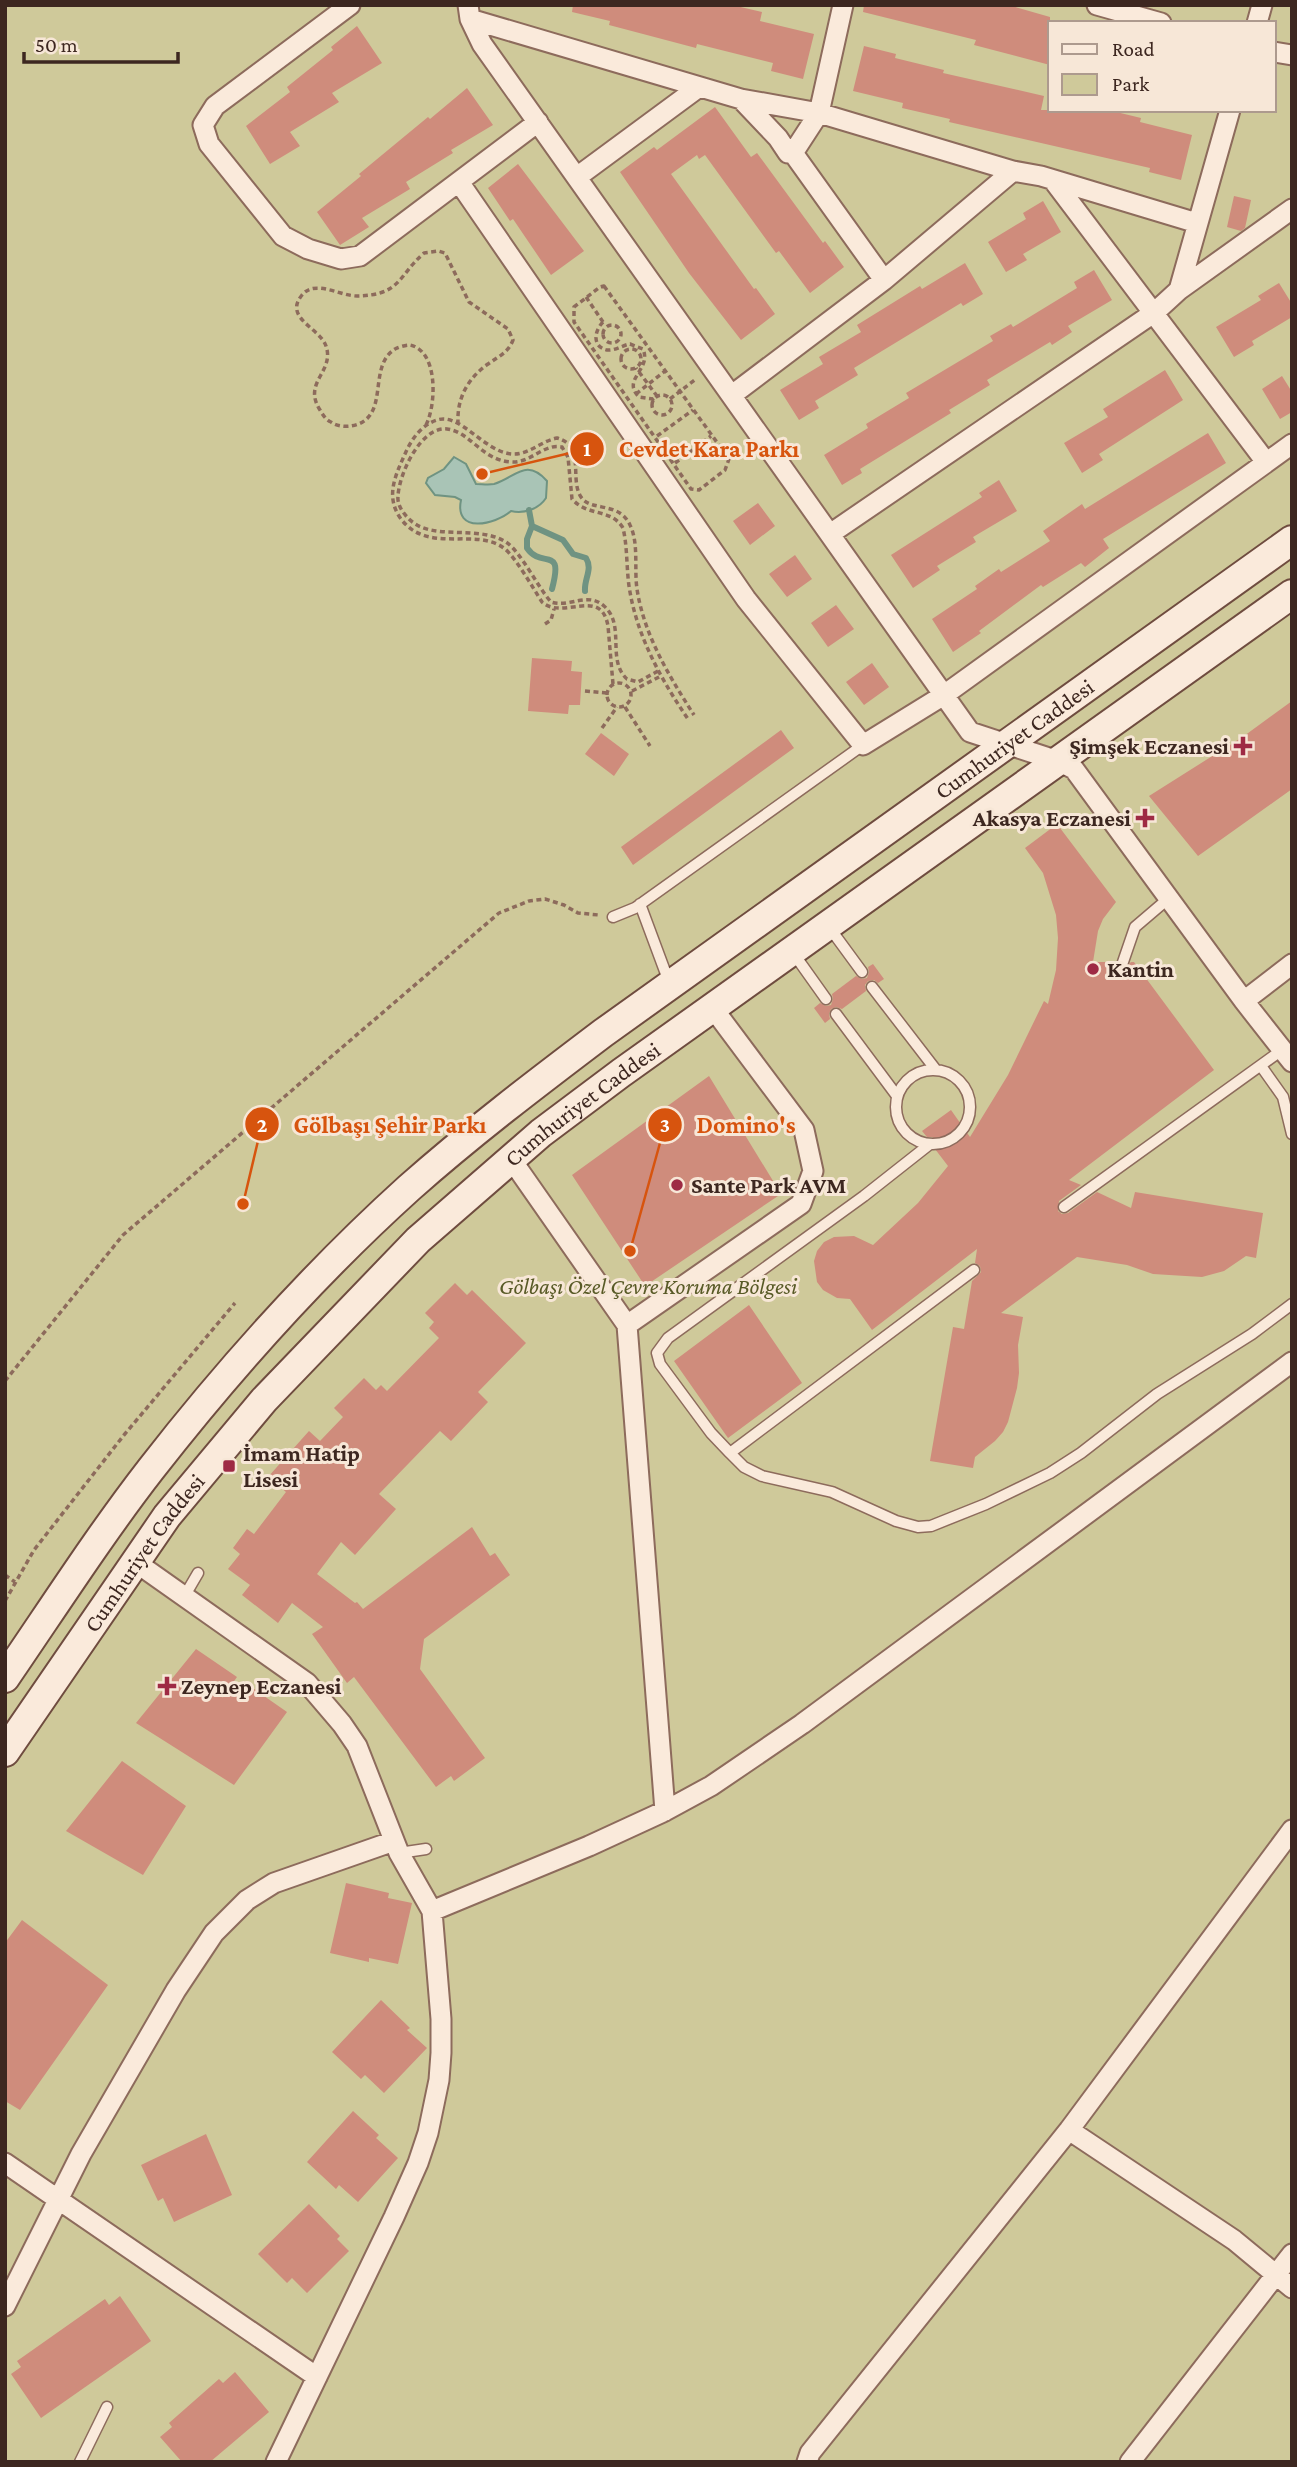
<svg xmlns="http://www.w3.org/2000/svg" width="1297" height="2467" viewBox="0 0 1297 2467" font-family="'Crimson Pro',serif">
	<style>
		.green { fill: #cfc99a; fill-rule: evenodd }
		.water { fill: #a9c4b6; stroke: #6f9382; stroke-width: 2 }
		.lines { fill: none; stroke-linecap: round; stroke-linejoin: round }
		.stream { stroke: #6f9382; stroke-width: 6 }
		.building { fill: #cf8c7c }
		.lane-casing { stroke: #8d6b5c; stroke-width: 13 }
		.street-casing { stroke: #8d6b5c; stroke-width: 23 }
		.secondary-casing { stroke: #6f4c3f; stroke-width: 32 }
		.path { stroke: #8d6b5c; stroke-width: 3.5; stroke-dasharray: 5 3.5; stroke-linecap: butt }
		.lane { stroke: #faeadb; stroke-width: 10 }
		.street { stroke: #faeadb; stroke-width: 19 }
		.secondary { stroke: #faeadb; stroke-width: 28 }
		.poi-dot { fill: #9e2a44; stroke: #f7e7d7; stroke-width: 2.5 }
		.labels { text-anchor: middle; stroke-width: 6; stroke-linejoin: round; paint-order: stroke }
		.street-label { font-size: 23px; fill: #3d2720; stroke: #f7e7d7 }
		.poi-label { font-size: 23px; font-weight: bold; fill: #3d2720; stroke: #f7e7d7; text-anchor: start }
		.park-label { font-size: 23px; font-style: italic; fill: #585a26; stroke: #f7e7d7 }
		.leader { fill: none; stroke: #d7540e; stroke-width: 2.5 }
		.callout-dot { fill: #d7540e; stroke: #f7e7d7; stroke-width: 2.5 }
		.mark-label { font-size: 21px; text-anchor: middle; font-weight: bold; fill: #fff }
		.callout-label { font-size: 24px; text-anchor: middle; font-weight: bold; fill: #d7540e; stroke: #f7e7d7; stroke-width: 6; stroke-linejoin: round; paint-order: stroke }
	</style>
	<rect width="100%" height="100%" fill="#f0dbc7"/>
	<!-- green -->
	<path class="green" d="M5 5H1292V2462H5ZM1050 23H1274V110H1050Z"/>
	<!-- water -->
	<path class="water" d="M454 457 466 464 476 484C482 484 488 485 494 484 515 478 526 457 547 481L546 498C539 509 524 514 511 511 495 525 454 534 461 500L455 497 435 495 426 483 428 478 444 469Z"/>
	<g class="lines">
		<!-- stream -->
		<path class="stream" d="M529 510 532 526 527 539V548C542 570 564 544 552 589
			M532 526 563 540 573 554 586 558C593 569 584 579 585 591"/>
	</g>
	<!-- building -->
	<path class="building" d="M573 5H732L762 12 760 21 814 34 803 79 771 71 773 63 697 44 696 48 609 25 610 21 572 12Z
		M864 5H1008L1050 17V65L974 45 976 40 863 12Z
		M357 26 382 63 332 93 339 102 290 132 300 146 270 164 246 126 290 92 287 87 333 50 331 47Z
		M864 46 896 54 895 58 944 70 943 73 1044 96 1041 110H1108L1141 118 1140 122 1192 135 1181 180 1149 172 1150 168 949 122 950 119 902 108 903 103 853 91Z
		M467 88 493 125 451 150 453 153 406 182 410 189 362 218 369 227 340 245 317 212 361 176 359 174 428 117 430 119Z
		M715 107 751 157 757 153 823 243 825 241 844 267 810 293 779 251 776 253 705 155 699 159 697 155 671 174 754 289 756 288 775 314 741 340 689 273 620 172 654 147 657 150Z
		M518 164 584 251 551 275 513 219 510 221 488 188Z
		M1234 196 1251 200 1245 228 1241 231 1227 227Z
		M1043 201 1061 232 1023 254 1027 260 1006 272 988 242 1026 219 1023 213Z
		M965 263 983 294 963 306 961 303 854 368 858 375 815 401 819 408 799 420 780 390 823 364 819 357 861 332 857 325 920 286 922 289Z
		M1094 270 1112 300 1068 326 1072 332 1052 345 1050 342 987 380 990 385 949 410 951 413 860 469 862 473 842 485 824 455 868 428 866 424 909 398 906 393 993 341 990 336 1011 324 1013 327 1077 288 1074 282Z
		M1279 283 1292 304V317L1252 341 1254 345 1234 357 1216 327 1261 300 1258 296Z
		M1165 370 1183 400 1099 454 1103 460 1082 473 1064 443 1108 417 1103 409Z
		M1282 376 1292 392V412L1280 419 1262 389Z
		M1208 433 1226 463 1103 539 1109 548 1085 567 1081 563 1043 587 1041 585 979 631 981 633 953 652 932 619 977 589 975 586 999 569 1001 572 1050 541 1043 531 1082 504 1085 509Z
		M999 480 1017 511 973 537 976 542 937 566 940 570 913 588 891 555 982 497 979 493Z
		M758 503 775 526 750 545 733 521Z
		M795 555 812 579 787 597 769 574Z
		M836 605 854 629 828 647 811 623Z
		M532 658 572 661 571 671 582 672 580 705H569L568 714 528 711Z
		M872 663 889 687 864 705 846 682Z
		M1292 701V789L1198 856 1149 796 1244 736Z
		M781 730 794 748 633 865 621 847Z
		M601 733 629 754 614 776 585 754Z
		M1057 824 1116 902 1103 919 1098 931 1093 962H1116L1118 967 1124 969 1131 962H1134L1214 1070 1069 1180 1081 1185 1059 1201 1058 1211 1062 1214 1068 1213 1097 1192 1131 1208 1135 1192 1263 1213 1256 1258 1246 1256 1224 1271 1202 1277 1153 1274 1127 1265 1077 1257 1001 1313 1023 1317 1018 1345 1019 1373 1017 1388 1008 1422 1003 1432 995 1441 975 1457 973 1468 930 1461 953 1327 964 1329 972 1281 981 1272 980 1266 975 1263 977 1249 872 1330 850 1299 837 1298 823 1290 817 1282 814 1261 817 1251 824 1242 834 1237 854 1236 873 1245 918 1203 948 1166 935 1149 936 1140 932 1137H927L922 1131 951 1110 970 1137 1008 1075 1044 1001 1048 1004 1056 970 1058 938 1056 915 1043 873 1025 848Z
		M873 964 884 979 878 983 874 980 868 981 865 985 866 991 842 1009 836 1007 831 1009 829 1014 830 1019 825 1023 814 1008 820 1003 826 1006 831 1005 833 999 832 994 856 976 862 979 867 978 869 972 868 967Z
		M709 1076 781 1194 645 1286 572 1175Z
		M455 1283 467 1295 472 1290 526 1343 478 1392 488 1402 451 1441 440 1431 379 1494 396 1509 355 1555 341 1542 317 1574 355 1603 357 1602 363 1609 472 1527 490 1556 495 1553 510 1575 424 1639 420 1669 485 1758 454 1781 451 1776 436 1787 354 1677 347 1683 312 1634 323 1627 292 1603 278 1623 242 1595 250 1585 228 1569 240 1554 233 1548 247 1529 254 1534 286 1492 268 1477 309 1431 320 1441 343 1417 334 1408 364 1378 376 1390 381 1385 387 1391 439 1338 429 1328 434 1322 425 1313Z
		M749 1305 802 1383 728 1438 674 1361Z
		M196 1649 237 1677 222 1698 244 1682 287 1712 234 1785 136 1723Z
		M122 1761 186 1806 143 1875 66 1831Z
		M346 1883 389 1893 388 1898 412 1903 398 1964 369 1958V1962L330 1953Z
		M22 1920 108 1985 20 2110 5 2101V1943Z
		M381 2000 410 2028 407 2030 427 2048 384 2093 365 2075 361 2079 332 2052Z
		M353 2111 379 2135 376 2138 398 2158 358 2202 339 2185 336 2189 307 2162Z
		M206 2134 232 2195 174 2222 163 2198 158 2201 141 2165Z
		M309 2204 340 2236 337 2239 349 2251 307 2293 292 2278 287 2283 258 2254Z
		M120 2296 151 2341 41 2418 11 2374 21 2367 17 2361 105 2299 109 2305Z
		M235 2372 269 2412 210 2462H182L160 2437 172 2427 169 2423 219 2379 223 2383Z"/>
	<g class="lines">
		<!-- lane casing -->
		<g class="lane-casing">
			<path id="lane" d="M640 904 669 982
				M613 917 635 908 863 745
				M829 927 862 972
				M794 954 826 999
				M1123 962 1135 927 1169 898
				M872 987 936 1070
				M836 1014 897 1096
				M1261 1066 1283 1097 1292 1134
				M896 1107a37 37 0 1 1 74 0a37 37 0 1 1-74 0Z
				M930 1144 864 1196 668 1338 657 1353 660 1364 711 1433 730 1453 974 1270
				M1064 1207 1282 1050
				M730 1453 744 1467 762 1476 832 1492 896 1521 918 1527 931 1526 986 1504 1050 1473 1081 1453 1157 1394 1252 1334 1292 1304
				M184 1597 198 1573
				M399 1853 426 1849
				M80 2462 107 2407"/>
		</g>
		<!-- street casing -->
		<g class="street-casing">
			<path id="street" d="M350 5 215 106 203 125 209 144 283 236 308 249 341 259 360 256 538 122
				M468 5 470 19 482 44 970 732 1058 761 1074 769 1244 1001 1292 1062
				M1097 5 1161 23
				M470 19 741 99 819 113 1013 171 1041 176 1197 223
				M1257 23 1262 5
				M1274 52 1292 55
				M741 99 778 138 788 153H793L884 280
				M793 153 819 113 843 5
				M577 177 699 87
				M1053 180 1266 462
				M459 182 746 599 863 745 944 695 1292 444
				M1179 290 1230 110
				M732 395 884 280 1013 171
				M830 534 1155 312 1179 290 1292 209
				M1244 1001 1292 964
				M511 1159 627 1325 801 1204 813 1171 804 1130 712 1007
				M627 1325 665 1811
				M134 1561 307 1683 342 1724 357 1746 399 1853 432 1911 441 2019V2053L439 2080 428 2133 418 2163 394 2217 276 2462
				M432 1911 589 1846 665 1811 711 1786 802 1724 1292 1362
				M1069 2130 1234 2240 1292 2288
				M5 2163 317 2377
				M5 2306 81 2154 176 1990 214 1933 247 1900 274 1883 394 1841
				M807 2462 810 2453 1069 2130 1292 1830
				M1130 2462 1292 2254"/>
		</g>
		<!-- secondary casing -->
		<g class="secondary-casing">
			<g id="secondary">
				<path id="s1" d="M5 1678C53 1608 99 1536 151 1469 229 1369 315 1273 409 1188 471 1133 537 1083 603 1033L1292 540"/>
				<path id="s2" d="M5 1752 167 1516 264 1400 418 1240 541 1133 621 1073 1292 594"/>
			</g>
		</g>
		<!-- path -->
		<path class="path" d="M604 286 729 459 725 470 699 490 691 489 574 322V307L600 287Z
			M586 297 603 322
			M603 322C594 331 592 347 607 350 615 351 623 345 630 344L643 349C652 370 621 379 639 397L653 399 657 396C650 387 643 377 636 368
			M603 334a9 9 0 1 1 18 0a9 9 0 1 1-18 0Z
			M621 359a10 10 0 1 1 20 0a10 10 0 1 1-20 0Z
			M636 394 665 371
			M652 405a10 10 0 1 1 20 0a10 10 0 1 1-20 0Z
			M670 399 696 379
			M426 425C436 406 439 351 410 345 405 345 399 347 395 349 366 367 392 419 351 426 345 427 336 426 331 422 326 420 323 415 320 410 302 382 335 372 326 346 320 328 283 318 302 295 315 279 340 296 357 296 401 295 397 277 424 253L438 251 445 253 469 302 508 329 513 340C508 353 499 356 488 364 468 378 457 398 458 422
			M657 436 693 410
			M675 463 711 436
			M545 624 551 620 554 609
			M658 671 638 682 627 679C606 660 626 625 604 606 587 591 570 608 551 602 537 586 521 552 506 542 477 524 432 542 409 519 403 513 397 505 398 496 399 474 421 426 447 429 471 432 482 461 512 462 531 463 544 443 562 447L568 457 572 499C588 517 611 508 623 528 628 549 626 571 630 592 638 638 662 681 688 719
			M607 695a12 12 0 1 1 24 0a12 12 0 1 1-24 0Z
			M613 684 608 626C601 586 563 621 542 602 533 588 516 558 505 549 476 526 428 555 401 519 385 497 395 476 405 454 411 440 421 425 437 420 460 412 484 452 512 454 529 455 541 441 557 438 586 446 569 479 581 497 591 512 619 501 630 525 639 543 634 569 637 589 644 635 669 676 694 715
			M585 691 607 693
			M632 691 661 676
			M625 707 650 746
			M602 728 617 707
			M5 1381 123 1235 499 913 529 901 545 899 564 905 578 913 599 915
			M5 1575 15 1582
			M5 1601 34 1550 124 1435 235 1303"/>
		<!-- lane -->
		<use href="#lane" class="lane"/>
		<!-- street -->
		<use href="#street" class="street"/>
		<!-- secondary -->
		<use href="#secondary" class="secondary"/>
	</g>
	<!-- markers -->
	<g class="poi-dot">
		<path d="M1239.5 735.5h7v7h7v7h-7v7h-7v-7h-7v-7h7z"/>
		<path d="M1141.5 807.5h7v7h7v7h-7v7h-7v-7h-7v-7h7z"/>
		<circle cx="1093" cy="969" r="7"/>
		<circle cx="677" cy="1185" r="7"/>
		<rect x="222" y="1459" width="14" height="14" rx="3.5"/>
		<path d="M163.5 1675.5h7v7h7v7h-7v7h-7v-7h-7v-7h7z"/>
	</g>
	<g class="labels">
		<!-- street labels -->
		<g class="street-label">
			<text dy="8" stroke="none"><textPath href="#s1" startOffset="1391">Cumhuriyet Caddesi</textPath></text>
			<text dy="8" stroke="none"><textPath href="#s2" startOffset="873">Cumhuriyet Caddesi</textPath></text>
			<text dy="8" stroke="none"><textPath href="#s2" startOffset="243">Cumhuriyet Caddesi</textPath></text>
		</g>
		<!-- poi labels -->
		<g class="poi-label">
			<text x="1229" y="754" text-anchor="end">Şimşek Eczanesi</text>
			<text x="1131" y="826" text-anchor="end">Akasya Eczanesi</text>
			<text x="1107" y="977">Kantin</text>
			<text x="691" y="1193">Sante Park AVM</text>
			<text x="243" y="1461">İmam Hatip<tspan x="243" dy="26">Lisesi</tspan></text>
			<text x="181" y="1694">Zeynep Eczanesi</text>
		</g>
		<!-- park labels -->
		<g class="park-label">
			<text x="648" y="1294">Gölbaşı Özel Çevre Koruma Bölgesi</text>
		</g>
	</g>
	<!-- callouts -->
	<path class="leader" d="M482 474L587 449M243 1204L262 1124M630 1251L665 1125"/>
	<g class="callout-dot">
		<circle cx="482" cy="474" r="7"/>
		<circle cx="243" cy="1204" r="7"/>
		<circle cx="630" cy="1251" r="7"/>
		<circle cx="587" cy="449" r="18"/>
		<circle cx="262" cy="1124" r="18"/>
		<circle cx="665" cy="1125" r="18"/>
	</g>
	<g class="mark-label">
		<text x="587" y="456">1</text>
		<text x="262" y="1132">2</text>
		<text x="665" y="1132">3</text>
	</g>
	<g class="callout-label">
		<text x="709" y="457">Cevdet Kara Parkı</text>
		<text x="390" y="1133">Gölbaşı Şehir Parkı</text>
		<text x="746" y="1133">Domino's</text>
	</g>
	<!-- border -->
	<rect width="1297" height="2467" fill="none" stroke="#3d2720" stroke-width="14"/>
	<!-- legend -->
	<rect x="1048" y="21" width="228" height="91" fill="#f7e7d7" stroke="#ad9a8e" stroke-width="2"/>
	<rect x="1062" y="44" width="35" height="10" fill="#faeadb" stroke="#ad9a8e" stroke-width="2"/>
	<text x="1112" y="56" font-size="21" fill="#3d2720">Road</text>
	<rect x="1062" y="74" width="35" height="21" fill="#cfc99a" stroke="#ad9a8e" stroke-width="2"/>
	<text x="1112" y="91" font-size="21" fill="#3d2720">Park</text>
	<!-- scale -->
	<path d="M24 52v10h154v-10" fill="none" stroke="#3d2720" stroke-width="3.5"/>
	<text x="35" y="52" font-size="21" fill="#3d2720" stroke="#f7e7d7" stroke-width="5" paint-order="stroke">50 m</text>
</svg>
